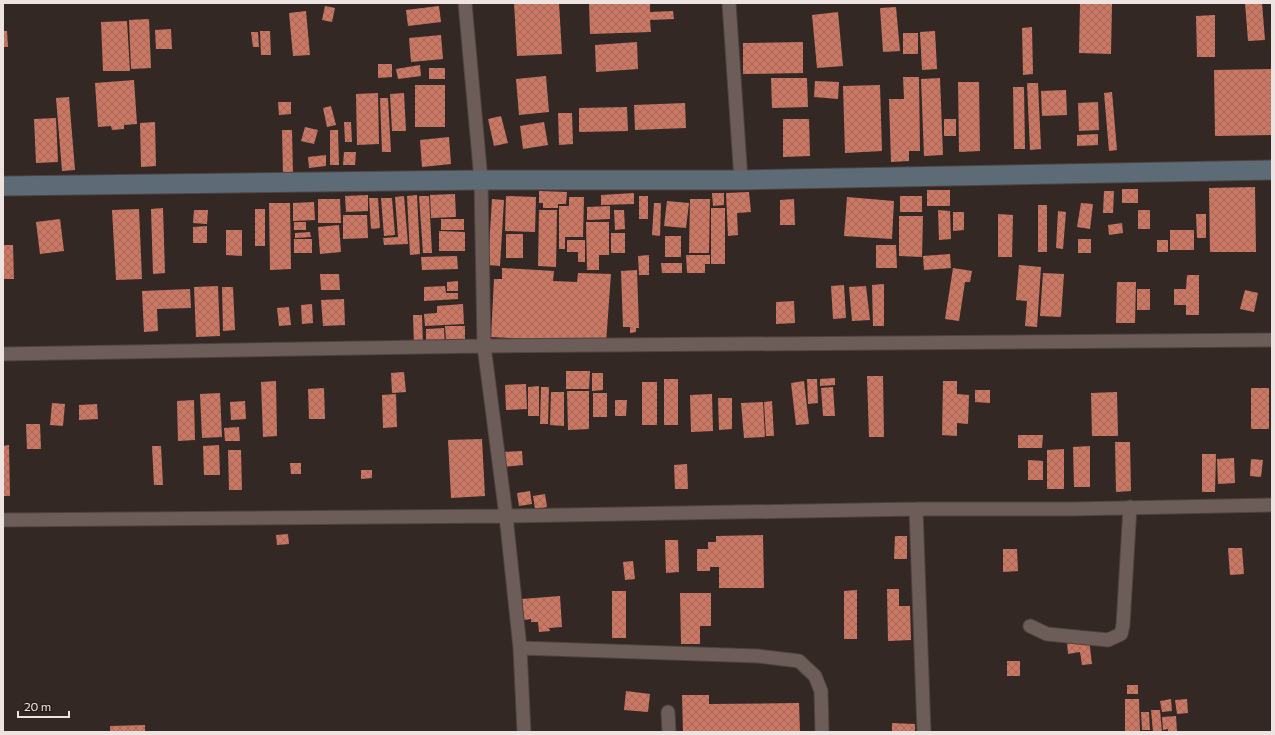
<svg xmlns="http://www.w3.org/2000/svg" width="1275" height="735" viewBox="0 0 1275 735" font-family="Commissioner,sans-serif">
	<style>
		.building { fill: url(#building-cross-hatch) }
		.lines { fill: none; stroke-linecap: round; stroke-linejoin: round }
		.street-casing { stroke: #4e4341; stroke-width: 15 }
		.secondary-casing { stroke: #4e4341; stroke-width: 21 }
		.street { stroke: #6c5d59; stroke-width: 13 }
		.secondary { stroke: #5d6b76; stroke-width: 19 }
	</style>
	<defs>
		<pattern id="building-cross-hatch" width="8" height="8" patternUnits="userSpaceOnUse"><rect width="8" height="8" fill="#ca7864"/><path d="M0 0l8 8M0 8l8-8" fill="none" stroke="#a3685a"/></pattern>
	</defs>
	<rect width="100%" height="100%" fill="#342825"/>
	<!-- building -->
	<path class="building" d="M514 3H559L562 54 517 56Z
		M589 3H650V12L673 11 674 19 650 20 651 32 590 34Z
		M1245 3H1262L1265 40 1248 41Z
		M1080 4H1112L1111 54 1079 53Z
		M325 6 335 8 332 22 322 20Z
		M439 6 441 22 408 26 406 10Z
		M896 7 900 51 883 52 880 8Z
		M306 11 310 55 293 56 289 13Z
		M838 12 843 66 817 68 812 15Z
		M1215 15V57H1197L1196 16Z
		M149 19 151 68 131 69 129 20Z
		M127 21 130 71H103L101 22Z
		M1032 27 1033 74 1023 75 1022 28Z
		M171 29 172 49H156L155 30Z
		M3 31H7L8 47H3Z
		M260 31H270L271 55H261Z
		M935 31 937 69 922 70 920 32Z
		M251 32H258L259 47H253Z
		M903 33H918V54H903Z
		M441 35 443 59 411 62 409 38Z
		M637 42 638 69 596 72 595 45Z
		M803 42V73L743 74V43Z
		M378 64H392V77L378 78Z
		M420 65 421 76 398 79 396 69Z
		M429 68H445V79H429Z
		M1272 69V135L1215 136 1214 70Z
		M546 76 549 112 519 115 516 79Z
		M903 77H919L920 151H909V161L891 162 889 99H904Z
		M771 78H807L808 107 772 108Z
		M940 78 943 155 924 156 921 79Z
		M134 80 137 124 124 125V129L112 130 111 126 98 127 95 83Z
		M815 81 839 82 838 99 814 97Z
		M958 82H979L980 151 959 152Z
		M1027 83H1038L1041 149 1030 150Z
		M415 85H445V127H415Z
		M880 85 882 151 845 153 843 86Z
		M1013 87H1024L1025 149H1014Z
		M1066 90 1067 115 1042 116 1041 91Z
		M1112 92 1117 150 1109 151 1104 93Z
		M378 93 379 144 357 145 356 94Z
		M404 93 406 131H392L390 94Z
		M69 97 75 170 62 171 56 98Z
		M380 98H388L391 152H382Z
		M278 102H291V114L279 115Z
		M1098 102 1099 130 1079 131 1078 103Z
		M685 103 686 128 635 130 634 105Z
		M331 106 336 125 327 127 323 108Z
		M627 107 628 131 579 132V108Z
		M558 113H572L573 144 559 145Z
		M501 116 508 143 494 146 488 119Z
		M56 118 58 162 36 163 34 119Z
		M783 119H809L810 156 783 157Z
		M944 119H956V136H944Z
		M155 122 156 166 141 167 140 123Z
		M344 122H351L352 142H345Z
		M544 122 548 145 523 149 520 126Z
		M305 127 318 130 314 144 301 141Z
		M282 130H292L293 174H283Z
		M330 130H338L339 165H330Z
		M1098 134V145L1077 146V135Z
		M449 137 451 164 422 167 420 140Z
		M344 152H356L355 165H343Z
		M326 155V166L309 168 308 157Z
		M1255 187 1256 252H1210L1209 188Z
		M1122 189H1138V203H1122Z
		M927 190H950V206H927Z
		M539 191 567 192 566 204H558V208H543V203H539Z
		M1104 191H1114L1113 213H1103Z
		M749 192 751 212 737 213 738 235 728 236 726 193Z
		M634 193V204L601 205V195Z
		M712 193H724V205L713 206Z
		M455 194 456 217 431 218 430 195Z
		M368 195V211L346 212 345 196Z
		M417 195 420 254 410 255 407 196Z
		M404 196 408 244 384 245 383 238 398 237 395 197Z
		M419 196H429L432 253H423Z
		M506 196 536 197 535 232 505 231Z
		M639 196H648V219H639Z
		M900 196H922V212H900Z
		M569 197H584L583 237H565V249H559V206H569Z
		M847 197 894 201 892 239 844 236Z
		M369 198H378L380 228 371 229Z
		M381 198H392L395 235 384 236Z
		M318 199H340L341 223H318Z
		M492 199 504 200 500 266 488 265Z
		M690 199H710L709 253H689Z
		M794 199 795 225H780V200Z
		M667 201 689 203 686 228 664 226Z
		M314 202 315 220 293 221V203Z
		M269 203H290L291 269 270 270Z
		M654 203H661L660 236 652 235Z
		M1081 203 1093 204 1090 229 1077 227Z
		M1038 205H1047V252H1038Z
		M610 206V219L587 220V207Z
		M163 208 165 273 153 274 151 209Z
		M711 208H725V264H711Z
		M139 209 142 279 116 280 112 210Z
		M255 209H265V246H255Z
		M194 210H208L207 224 193 223Z
		M539 210H557L556 267 538 266Z
		M614 210H624L625 229 615 230Z
		M938 210 950 211 951 239 939 240Z
		M1138 210H1150V229H1138Z
		M1058 211 1066 212 1063 249 1056 248Z
		M953 212H964V230L953 231Z
		M998 214 1013 215 1012 257H998Z
		M1196 214H1206V238H1197Z
		M343 215H367L368 238 343 239Z
		M899 216H923L922 257 899 256Z
		M60 219 64 251 40 254 36 222Z
		M441 219H464V230H441Z
		M294 222H306V230H294Z
		M586 222H609V255H599V270H587Z
		M1122 223 1123 233 1109 235 1108 225Z
		M339 225 341 252 320 254 318 227Z
		M207 226V243H193V227Z
		M226 230H242V256L226 255Z
		M1170 230H1194V250H1170Z
		M439 231 465 232V251H439Z
		M310 232 311 237 295 238V233Z
		M611 233H625V253H611Z
		M506 234H523V258H506Z
		M665 236H681V257H665Z
		M294 239H312V253H294Z
		M1078 239H1091V253H1078Z
		M567 240H585V262H578V252H567Z
		M1157 240H1168V252H1157Z
		M3 245H13L14 279H3Z
		M876 245H896L897 268H876Z
		M950 254 951 268 924 270 923 256Z
		M649 255V275H639L638 256Z
		M686 255H710V264H705V273H687Z
		M457 256 458 269 422 270 421 257Z
		M661 263H682V273H662Z
		M1019 265 1041 267 1037 327 1025 326 1027 301 1016 300Z
		M502 268 554 271 553 281 577 282 578 273 611 274 606 343 491 337 494 279H502Z
		M953 268 972 271 970 282H965L959 321 945 319Z
		M637 270 639 328H636V332L630 333V327H623L621 271Z
		M1043 273 1064 274 1061 317 1040 316Z
		M320 274H339L340 290H321Z
		M1187 275H1199V315H1186V305H1174V289H1186Z
		M458 281V291H447V282Z
		M1117 282H1136L1135 323H1116Z
		M884 284V326H873L872 285Z
		M844 285 846 318 833 319 831 286Z
		M218 286 220 336 196 337 194 287Z
		M445 286 446 293H458V299L424 301V287Z
		M866 286 870 320 852 321 849 287Z
		M222 287H233L235 330 223 331Z
		M190 289 191 308 157 309 158 331 144 332 142 291Z
		M1137 289H1150V310H1137Z
		M1245 290 1258 293 1254 312 1240 309Z
		M344 299 345 325 323 326 321 300Z
		M794 301 795 323 776 324V302Z
		M312 304 313 323 302 324 301 305Z
		M463 304 464 324 425 326 424 314 437 313V306Z
		M289 307 291 325 279 326 277 308Z
		M413 315H422L423 346H414Z
		M445 326H465V339H459V346H450V339H446Z
		M444 328 445 347 426 343V329Z
		M566 371H590L589 389H566Z
		M404 372 406 392 392 393 391 373Z
		M592 373H603V390L592 391Z
		M867 376H883L884 437H869Z
		M835 378V385L820 386V379Z
		M664 379H678V425H664Z
		M807 379H817L818 403 808 404Z
		M276 381 277 436 263 437 261 382Z
		M804 381 809 424 796 425 791 383Z
		M943 381H957V394L969 395 968 424 957 423V436L942 435Z
		M642 382H657V425H642Z
		M526 384 527 409 506 410 505 385Z
		M539 386V416H528V387Z
		M541 387H549L548 424H540Z
		M833 387 835 416H823L821 388Z
		M324 388 325 419H309L308 389Z
		M1251 388H1269V429H1251Z
		M975 390H990V403L975 402Z
		M567 391H589V429L568 430Z
		M551 392H564V426L550 425Z
		M1117 392 1118 436H1092L1091 393Z
		M220 393 222 437 202 438 200 394Z
		M593 393H607V417H593Z
		M396 394 397 427 383 428 382 395Z
		M712 394 713 431 691 432 690 395Z
		M718 398H732V429L719 430Z
		M194 400 195 440 178 441 177 401Z
		M615 400H627L626 416H615Z
		M245 401 246 419 231 420 230 402Z
		M772 401 774 436H766L764 402Z
		M763 402 765 437 744 438 741 403Z
		M52 403 65 404 63 426 50 425Z
		M97 404 98 419 79 420V405Z
		M26 424H40L41 449H27Z
		M239 427 240 441H225L224 428Z
		M1018 435H1043L1042 448H1018Z
		M482 439 485 496 451 498 448 440Z
		M1115 442H1130L1131 491 1116 492Z
		M9 445 10 496H3V446Z
		M219 445 220 475H204L203 446Z
		M152 446H161L163 485H154Z
		M1090 446V487H1074L1073 447Z
		M1064 449V489H1047V450Z
		M228 450H241L242 490H229Z
		M522 451 523 465 503 467 502 452Z
		M1202 454H1216L1215 492H1202Z
		M1234 458 1235 483 1218 484 1217 459Z
		M1251 459 1263 460 1261 477 1250 476Z
		M1028 460 1043 461V480H1028Z
		M290 463H301V474H291Z
		M687 464 688 489H675L674 465Z
		M361 470H372V478L361 479Z
		M530 491 532 504 519 506 517 493Z
		M545 494 547 507 535 509 533 496Z
		M288 534 289 544 277 545 276 535Z
		M763 535 764 588H719V567H710V571H697V549H708V542H716V536Z
		M895 536H907V559H894Z
		M665 540H678L679 572 666 573Z
		M1228 548H1242L1244 574 1230 575Z
		M1003 549H1017L1018 571 1003 572Z
		M633 561 635 579 625 580 623 562Z
		M887 589H899V606H910L911 640 888 641Z
		M857 590V639H844V591Z
		M612 591H626V638H612Z
		M680 593H711V626H700V644H681Z
		M560 596 562 627 549 628 550 631 539 632 538 622H531V619L524 620 522 599Z
		M1089 639 1092 664 1082 665 1080 652 1068 654 1067 642Z
		M1007 661H1020V676H1007Z
		M1127 685H1138V694H1127Z
		M626 691 650 694 648 712 624 710Z
		M682 695H709V704L799 703 800 732H683Z
		M1125 699H1139L1140 732H1125Z
		M1171 699 1172 711 1162 712 1160 701Z
		M1187 699 1188 713 1177 714 1175 700Z
		M1151 710H1160L1162 732H1153Z
		M1141 712H1149L1150 730H1142Z
		M1176 716 1177 732H1168V729L1163 730 1162 717Z
		M892 723 915 724V732L892 731Z
		M145 725V732H110V726Z"/>
	<g class="lines">
		<!-- street casing -->
		<g class="street-casing">
			<path id="street" d="M465 3 481 180 484 346 506 516 520 648 524 732
				M729 3 741 180
				M3 354 484 346 1272 340
				M916 509 924 732
				M3 520 506 516 916 509H1072L1272 505
				M1030 626 1047 634 1108 640 1121 634 1123 625 1130 507
				M520 648 758 656 799 661 815 676 821 691 822 732
				M668 712 669 732"/>
		</g>
		<!-- secondary casing -->
		<g class="secondary-casing">
			<path id="secondary" d="M3 186 481 180H741L1272 170"/>
		</g>
		<!-- street -->
		<use href="#street" class="street"/>
		<!-- secondary -->
		<use href="#secondary" class="secondary"/>
	</g>
	<!-- border -->
	<rect width="1275" height="735" fill="none" stroke="#ede4e2" stroke-width="8"/>
	<!-- scale -->
	<path d="M18 711v6h51v-6" fill="none" stroke="#ede4e2" stroke-width="2"/>
	<text x="24" y="711" font-size="12" fill="#ede4e2" stroke="#2a1e1b" stroke-width="3" paint-order="stroke">20 m</text>
</svg>
